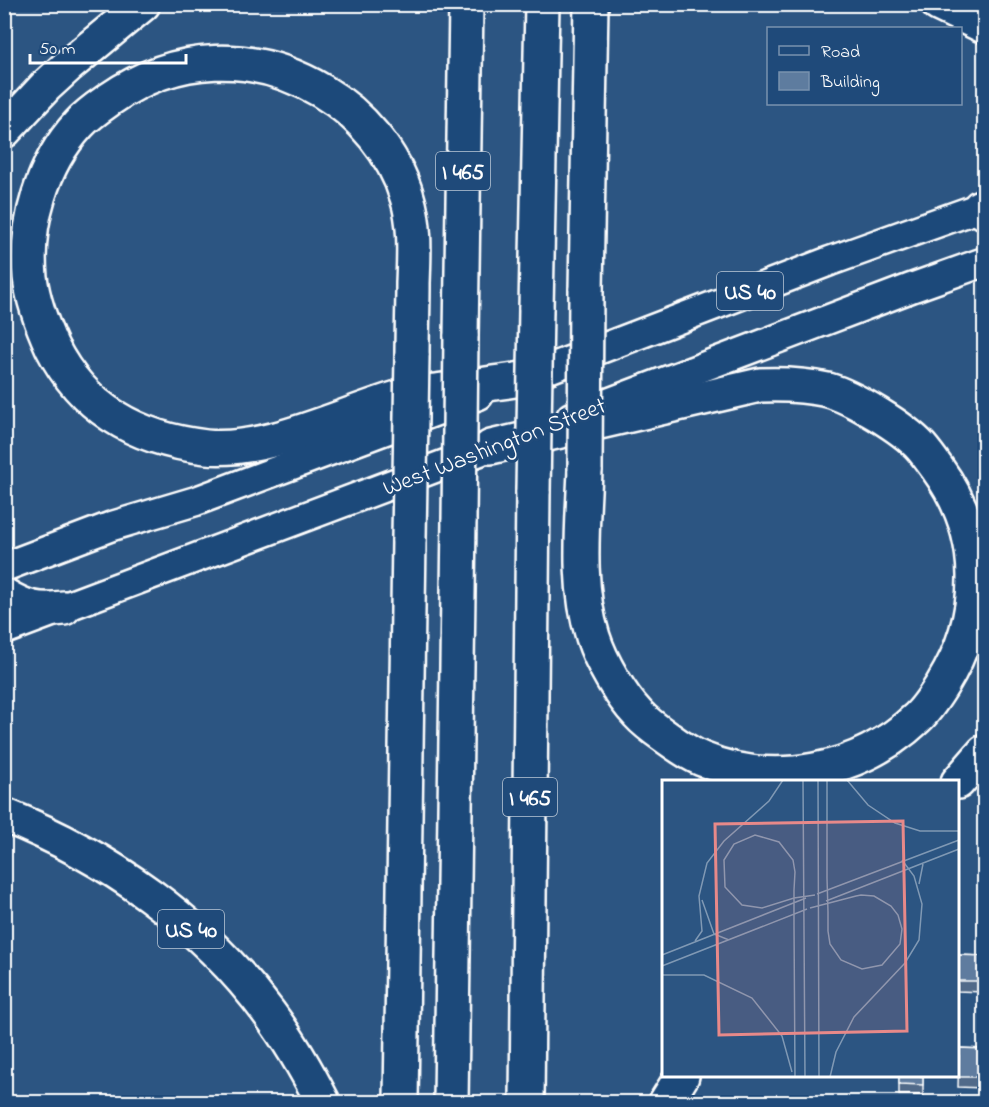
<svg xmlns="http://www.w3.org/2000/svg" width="989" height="1107" viewBox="0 0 989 1107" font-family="'Indie Flower',sans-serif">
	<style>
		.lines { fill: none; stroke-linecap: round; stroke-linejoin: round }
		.major-casing { stroke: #fff; stroke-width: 33 }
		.highway-casing { stroke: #fff; stroke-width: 38 }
		.major { stroke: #1f4a7a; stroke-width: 28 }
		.highway { stroke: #1f4a7a; stroke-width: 33 }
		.highway-bridge-casing { stroke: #fff; stroke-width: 38; stroke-linecap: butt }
		.highway-bridge { stroke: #1f4a7a; stroke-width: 33 }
		.wall { fill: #516b89; stroke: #fff; stroke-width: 1.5 }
		.building { fill: #5e7c9f; stroke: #fff; stroke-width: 1.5 }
		.labels { text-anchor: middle; stroke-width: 6; stroke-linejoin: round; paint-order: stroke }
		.shield { fill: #1f4a7a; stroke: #bcc9d7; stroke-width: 1.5 }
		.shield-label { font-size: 22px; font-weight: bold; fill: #fff }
		.street-label { font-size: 24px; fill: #fff; stroke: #1f4a7a }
		.inset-road { fill: none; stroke: #8099b4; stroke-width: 1.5 }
		.view { fill: #e88989; fill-opacity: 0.15; stroke: #e88989; stroke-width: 3 }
		.inset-edge { fill: none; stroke: #fff; stroke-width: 3 }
	</style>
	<rect width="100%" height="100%" fill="#2c5582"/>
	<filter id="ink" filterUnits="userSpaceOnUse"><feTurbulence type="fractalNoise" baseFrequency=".0167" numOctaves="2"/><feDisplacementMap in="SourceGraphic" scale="12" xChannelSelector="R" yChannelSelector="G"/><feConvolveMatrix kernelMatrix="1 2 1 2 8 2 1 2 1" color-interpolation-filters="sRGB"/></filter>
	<g filter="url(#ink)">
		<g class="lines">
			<!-- major casing -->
			<g class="major-casing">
				<path id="major" d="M517 381 830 261 984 206
					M571 417 911 288 984 262
					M4 567 112 526 196 501 479 395
					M4 630 480 451"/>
			</g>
			<!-- highway casing -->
			<g class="highway-casing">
				<path id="highway" d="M938 4 984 26
					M4 131 46 86 69 65 143 4
					M980 207 984 212
					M586 290 591 4
					M536 309 542 4
					M461 337 466 4
					M412 356C412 331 413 307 413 283 414 254 416 225 407 197 394 153 361 114 322 91 253 50 176 53 110 99 100 106 88 114 79 124 42 164 25 223 30 277 33 301 42 325 52 347 84 410 137 439 206 447 268 453 344 413 404 396 416 392 430 392 443 390 469 386 496 383 522 379
					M491 447 760 385C783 384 805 385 828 390 853 397 904 428 921 447 927 454 932 461 937 468 986 535 985 616 942 685 935 696 927 709 917 718 860 772 774 789 702 759 690 754 677 745 666 737 656 730 646 723 638 714 620 695 601 662 593 637 576 584 583 525 585 470
					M4 595C27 609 38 611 64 608
					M958 782 984 752
					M4 815C108 856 203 923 269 1013 290 1041 307 1071 323 1102
					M401 1102 409 539
					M451 1102 459 520
					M527 1102 533 491
					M666 1102 682 1076"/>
			</g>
			<!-- major -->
			<use href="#major" class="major"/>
			<!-- highway -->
			<use href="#highway" class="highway"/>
			<!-- highway-bridge casing -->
			<g class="highway-bridge-casing">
				<path id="highway-bridge" d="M585 470 586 290
					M533 491 536 309
					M459 520 461 337
					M409 539 412 356"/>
			</g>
			<!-- highway-bridge -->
			<use href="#highway-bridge" class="highway-bridge"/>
		</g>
		<!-- wall -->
		<path class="wall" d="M957 955 984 956V992L957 991Z
			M959 1048 984 1049V1088L958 1087Z
			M899 1076H923V1095H899Z"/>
		<!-- building -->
		<path class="building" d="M957 955 984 956V981H957Z
			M959 1048 984 1049V1077H958Z
			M899 1076H923V1085L899 1084Z"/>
	</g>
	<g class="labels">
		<!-- shield labels -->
		<g class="shield">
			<rect x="436" y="152" width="54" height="38" rx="4.5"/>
			<rect x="717" y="272" width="66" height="38" rx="4.5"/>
			<rect x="503" y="778" width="54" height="38" rx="4.5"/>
			<rect x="158" y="910" width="66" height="38" rx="4.5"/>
		</g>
		<g class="shield-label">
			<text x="463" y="179">I 465</text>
			<text x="750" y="299">US 40</text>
			<text x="530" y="805">I 465</text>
			<text x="191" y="937">US 40</text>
		</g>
		<!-- street labels -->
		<g class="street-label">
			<text transform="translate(494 446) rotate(-21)" y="8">West Washington Street</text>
		</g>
	</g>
	<!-- overview -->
	<g transform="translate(662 780)">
		<rect width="297" height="297" fill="#2c5582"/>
		<path class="inset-road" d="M141 0 143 297M156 0 157 297M185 0 206 25 233 43 258 51H297M257 104 261 84M155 114 297 60M40 120 52 154 67 160M164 121 297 69M148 128 194 116 199 115 212 116 229 126 236 135 240 149 238 164 220 185 200 189 179 180 168 164 166 151V132L165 98V0M33 161 40 151 37 116 45 83 62 61 107 21 121 0M0 175 144 118M0 186 145 129M0 195H42L90 218 120 256 130 292M133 297 132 145V110L133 92 131 80 117 62 93 55 72 64 62 80 63 107 80 125 100 128 132 118 153 115M168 297 174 272 192 237 243 183 257 160 260 124 252 96 240 80"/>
		<path class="view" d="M241 41 245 251 57 255 53 44Z"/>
		<rect width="297" height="297" class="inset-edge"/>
	</g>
	<!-- margin -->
	<rect width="989" height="1107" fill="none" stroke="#1f4a7a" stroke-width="24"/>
	<rect x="12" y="12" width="965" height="1083" fill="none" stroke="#fff" stroke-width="2" filter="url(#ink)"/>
	<!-- legend -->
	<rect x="767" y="27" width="195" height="78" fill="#1f4a7a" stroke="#7992af" stroke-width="1.5"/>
	<rect x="779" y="46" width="30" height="9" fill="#1f4a7a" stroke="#7992af" stroke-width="1.5"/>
	<text x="821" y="57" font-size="18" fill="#ffffff">Road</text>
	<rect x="779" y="72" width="30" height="18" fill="#5e7c9f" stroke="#7992af" stroke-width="1.5"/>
	<text x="821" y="87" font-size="18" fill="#ffffff">Building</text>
	<!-- scale -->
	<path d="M30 54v9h156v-9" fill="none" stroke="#ffffff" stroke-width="3"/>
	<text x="39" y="54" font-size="18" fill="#ffffff" stroke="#1f4a7a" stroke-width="4.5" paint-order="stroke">50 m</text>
</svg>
